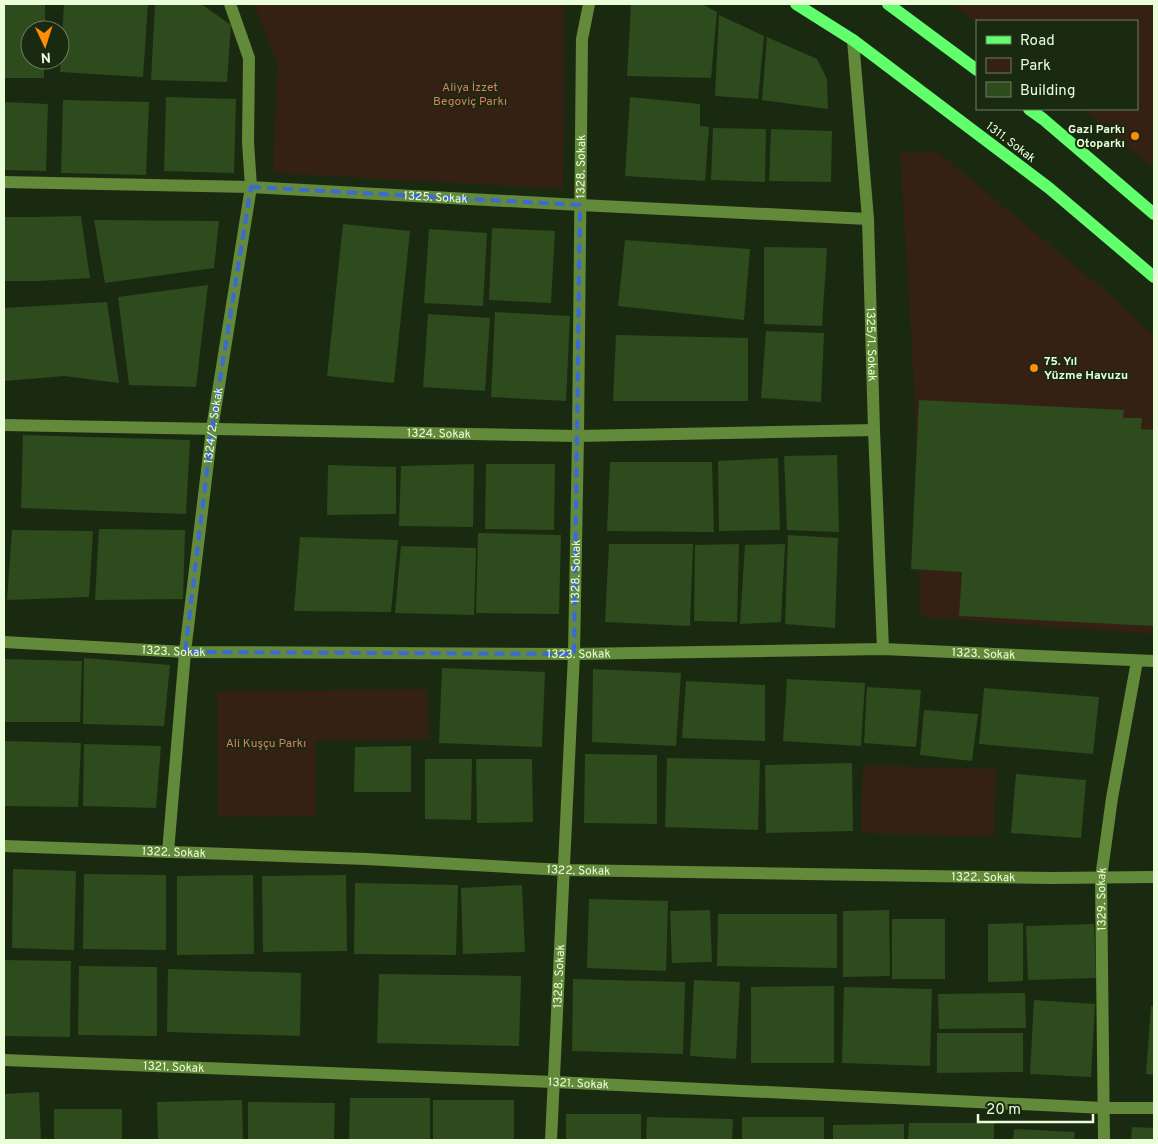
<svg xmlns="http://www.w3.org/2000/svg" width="1158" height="1144" viewBox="0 0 1158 1144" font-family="Overpass,sans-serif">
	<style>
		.green { fill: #342113 }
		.building { fill: #2d4b1c }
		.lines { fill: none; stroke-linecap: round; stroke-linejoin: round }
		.minor { stroke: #63893b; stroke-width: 12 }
		.major { stroke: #60ff6b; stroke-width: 12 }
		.marked { fill: none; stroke: #3c69d8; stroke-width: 4; stroke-dasharray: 10 6; stroke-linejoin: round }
		.poi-dot { fill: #ff8d05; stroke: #1a2a10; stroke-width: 2 }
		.labels { text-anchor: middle; stroke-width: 4; stroke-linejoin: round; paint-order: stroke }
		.park-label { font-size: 12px; fill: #e27b62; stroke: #1a2a10 }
		.poi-label { font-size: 12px; font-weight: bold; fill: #eaffd9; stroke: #1a2a10; text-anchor: end }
		.street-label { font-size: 12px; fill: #eaffd9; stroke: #1a2a10 }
	</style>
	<rect width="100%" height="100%" fill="#1a2a10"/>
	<!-- green -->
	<path class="green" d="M254 4H565L563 189 273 173 277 63Z
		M952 4H1154V169L1083 109H1137V21H977V23Z
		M938 152 1114 298 1154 336V634L920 617 915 400 900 153Z
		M428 689 429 739 316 741V816L218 817 217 691Z
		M863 765 996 769 994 837 861 833Z"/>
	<!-- building -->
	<path class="building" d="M4 4H45V30H30V60H44V78H4Z
		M64 4H148L143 77 60 72Z
		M155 4H201L231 25 227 82 151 80Z
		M631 4H702L717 12 711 78 627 76Z
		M719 15 764 36 758 99 715 96Z
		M767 37 817 59 827 79 828 109 762 100Z
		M166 97 236 99 234 173 164 171Z
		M630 97 700 104V126L709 127 705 181 625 176Z
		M63 100 149 102 146 175 61 173Z
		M4 102 48 104 46 171 4 170Z
		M713 128 766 129 765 182 711 180Z
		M771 129 832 131 831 182 769 181Z
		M81 216 90 278 38 281H4V217H34Z
		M94 220 219 221 214 268 105 283Z
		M343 224 410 231 394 383 327 376Z
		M492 228 555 231 551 303 489 300Z
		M429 229 487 233 483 306 424 303Z
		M625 240 750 249 744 320 618 306Z
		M764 247 827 248 822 326 764 324Z
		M208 285 196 387 129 385 118 297Z
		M107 302 119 383 64 376 4 381V308Z
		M495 312 570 316 566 401 491 397Z
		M428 314 490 318 485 391 423 387Z
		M766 331 824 333 821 402 761 398Z
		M616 335 748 338V401H613Z
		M919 400 1124 410 1123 418H1142L1141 429 1154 430V626L959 616 962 572 911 569Z
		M23 435 190 440 186 514 21 508Z
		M837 455 839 532 787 530 784 456Z
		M778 458 780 530 719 531 718 461Z
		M610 462H712L714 532 607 531Z
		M474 464 473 527 399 526 401 466Z
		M486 464H555L554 530 485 529Z
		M328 465 396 467V514L327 515Z
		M99 529 185 530 183 599 95 600Z
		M12 530 93 531 89 597 7 600Z
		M478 533 561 535 559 614 476 613Z
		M788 535 838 538 835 628 785 624Z
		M300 537 398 540 391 612 294 611Z
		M609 544H693L690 626 605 622Z
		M739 544 737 622 694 621 695 545Z
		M785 544 781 622 740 624 745 545Z
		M401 546 476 548 474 615 395 613Z
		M84 658 170 665 164 726 83 724Z
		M4 659 82 661 80 722H4Z
		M442 668 545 672 542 747 439 743Z
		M593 669 681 673 676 746 592 742Z
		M787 679 865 683 861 746 783 741Z
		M686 681 765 685V741L682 738Z
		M867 687 921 690 916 747 864 743Z
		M984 688 1099 697 1093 754 979 744Z
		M924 710 978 714 972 761 920 755Z
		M4 741 81 743 78 807 4 806Z
		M84 744 161 746 156 808 83 806Z
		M411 746V792H354L355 747Z
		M585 754 657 755V824L584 823Z
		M667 758 760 760 758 830 665 827Z
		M425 759H472L471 820 425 819Z
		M476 759H532L533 822 477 823Z
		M852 763 853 831 766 833 765 765Z
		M1016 774 1086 780 1081 838 1011 833Z
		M13 869 76 871 74 950 12 948Z
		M84 874 166 875V950L83 949Z
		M253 875 254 954 177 955V876Z
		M346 875 347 951 263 952 262 876Z
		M355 883 458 885 456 955 354 954Z
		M522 885 525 952 463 954 461 888Z
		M589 899 668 901 666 971 587 968Z
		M710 910 712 962 672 963 670 911Z
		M889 910 890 976 843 977V911Z
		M718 914H837V968L717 966Z
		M892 919H945V979H892Z
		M1023 923V981L988 982V924Z
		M1094 924 1096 978 1028 980 1026 926Z
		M4 960 71 961 70 1037 4 1036Z
		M79 966 157 967V1036L78 1035Z
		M168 969 301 973 300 1036 167 1032Z
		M379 974 521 976 519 1046 377 1043Z
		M573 979 685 982 683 1054 572 1051Z
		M694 980 740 982 736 1059 690 1056Z
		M834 986V1063H751V987Z
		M844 987 932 989 930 1066 842 1063Z
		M1025 993 1026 1028 939 1029 938 994Z
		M1034 1000 1095 1004 1091 1077 1030 1074Z
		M1151 1006 1154 1007V1075L1146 1074Z
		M937 1033H1023V1072L937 1073Z
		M39 1092 41 1140H4V1094Z
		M350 1098H430V1140H349Z
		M242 1100 243 1140H158L157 1102Z
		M433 1100H514V1140H433Z
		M248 1102 335 1103 334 1140H248Z
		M54 1109H122V1140H54Z
		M566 1114H641V1140H566Z
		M647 1117 733 1119 732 1140H646Z
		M742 1117H824V1140H742Z
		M909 1123H994V1140H908Z
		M904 1124V1140H833V1125Z
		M1132 1127 1154 1128V1140H1131Z
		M1014 1129 1075 1132 1074 1140H1013Z"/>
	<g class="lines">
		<!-- minor -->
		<g class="minor">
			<path id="s1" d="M853 40 868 219 874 430 883 649"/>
			<path id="s2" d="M4 182 251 187 580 205 868 219"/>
			<path id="s3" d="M4 425 578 436 874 430"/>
			<path id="s4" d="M4 642 185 652 574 654 883 649 1154 661"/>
			<path id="s5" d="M4 846 366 859 564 870 1051 878 1154 877"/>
			<path id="s6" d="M168 852 185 652 212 429 251 187 248 142 249 58 230 4"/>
			<path id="s7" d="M4 1060 554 1082 1104 1108H1154"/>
			<path id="s8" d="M551 1140 574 654 578 436 582 39 589 4"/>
			<path id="s9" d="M1104 1140 1101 878 1112 798 1137 661"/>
		</g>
		<!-- major -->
		<path class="major" d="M796 4 853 40 1049 188 1154 277
			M888 4 977 70
			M1029 109 1043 119 1154 214"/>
	</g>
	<!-- marked area -->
	<path class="marked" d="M251 187 580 205 574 654 185 652 212 429Z"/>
	<!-- markers -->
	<g class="poi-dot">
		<circle cx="1135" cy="136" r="5"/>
		<circle cx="1034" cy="368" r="5"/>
	</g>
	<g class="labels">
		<!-- park labels -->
		<g class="park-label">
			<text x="470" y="91">Aliya İzzet<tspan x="470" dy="14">Begoviç Parkı</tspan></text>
			<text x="266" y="747">Ali Kuşçu Parkı</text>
		</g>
		<!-- poi labels -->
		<g class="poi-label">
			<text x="1125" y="133">Gazi Parkı<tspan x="1125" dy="14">Otoparkı</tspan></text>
			<text x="1044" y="365" text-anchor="start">75. Yıl<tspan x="1044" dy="14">Yüzme Havuzu</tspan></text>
		</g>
		<!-- street labels -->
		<g class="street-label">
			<text transform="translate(1011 142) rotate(37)" y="4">1311. Sokak</text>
			<text dy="4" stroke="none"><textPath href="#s8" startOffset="974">1328. Sokak</textPath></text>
			<text dy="4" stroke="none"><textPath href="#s2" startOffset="432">1325. Sokak</textPath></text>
			<text dy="4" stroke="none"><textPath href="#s1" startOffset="305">1325/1. Sokak</textPath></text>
			<text dy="4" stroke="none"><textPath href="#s6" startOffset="429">1324/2. Sokak</textPath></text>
			<text dy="4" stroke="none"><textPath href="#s3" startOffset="435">1324. Sokak</textPath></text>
			<text dy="4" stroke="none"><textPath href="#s8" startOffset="569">1328. Sokak</textPath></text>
			<text dy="4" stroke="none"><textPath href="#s4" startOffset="170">1323. Sokak</textPath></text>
			<text dy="4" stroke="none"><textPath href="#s4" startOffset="575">1323. Sokak</textPath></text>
			<text dy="4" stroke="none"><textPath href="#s4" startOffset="980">1323. Sokak</textPath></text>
			<text dy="4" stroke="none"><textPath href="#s5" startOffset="170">1322. Sokak</textPath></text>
			<text dy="4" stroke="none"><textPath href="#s5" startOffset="575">1322. Sokak</textPath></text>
			<text dy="4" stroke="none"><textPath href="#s5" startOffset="980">1322. Sokak</textPath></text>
			<text dy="4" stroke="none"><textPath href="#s9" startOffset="241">1329. Sokak</textPath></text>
			<text dy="4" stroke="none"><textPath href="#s8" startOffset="164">1328. Sokak</textPath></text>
			<text dy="4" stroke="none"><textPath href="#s7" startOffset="170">1321. Sokak</textPath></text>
			<text dy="4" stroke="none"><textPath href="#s7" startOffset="575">1321. Sokak</textPath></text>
		</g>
	</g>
	<!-- border -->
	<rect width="1158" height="1144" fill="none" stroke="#eaffd9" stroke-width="10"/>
	<!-- legend -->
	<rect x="976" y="20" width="162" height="90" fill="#1a2a10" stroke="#6d7f60"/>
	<rect x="986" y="36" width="25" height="8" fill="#60ff6b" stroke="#6d7f60"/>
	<text x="1020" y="45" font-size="15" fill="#eaffd9">Road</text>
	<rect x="986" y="58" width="25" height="15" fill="#342113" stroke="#6d7f60"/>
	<text x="1020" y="70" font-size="15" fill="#eaffd9">Park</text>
	<rect x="986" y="82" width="25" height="15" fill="#2d4b1c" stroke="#6d7f60"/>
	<text x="1020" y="95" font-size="15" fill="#eaffd9">Building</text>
	<!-- north arrow -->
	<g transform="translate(45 45) rotate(176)"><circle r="24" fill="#1a2a10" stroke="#6d7f60"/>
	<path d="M0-4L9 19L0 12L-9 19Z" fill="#ff8d05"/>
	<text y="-8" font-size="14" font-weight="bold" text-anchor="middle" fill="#eaffd9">N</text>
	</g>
	<!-- scale -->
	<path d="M978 1114v8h115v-8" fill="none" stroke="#eaffd9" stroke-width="2.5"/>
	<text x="986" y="1114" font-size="15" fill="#eaffd9" stroke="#1a2a10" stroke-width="4" paint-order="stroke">20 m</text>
</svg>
